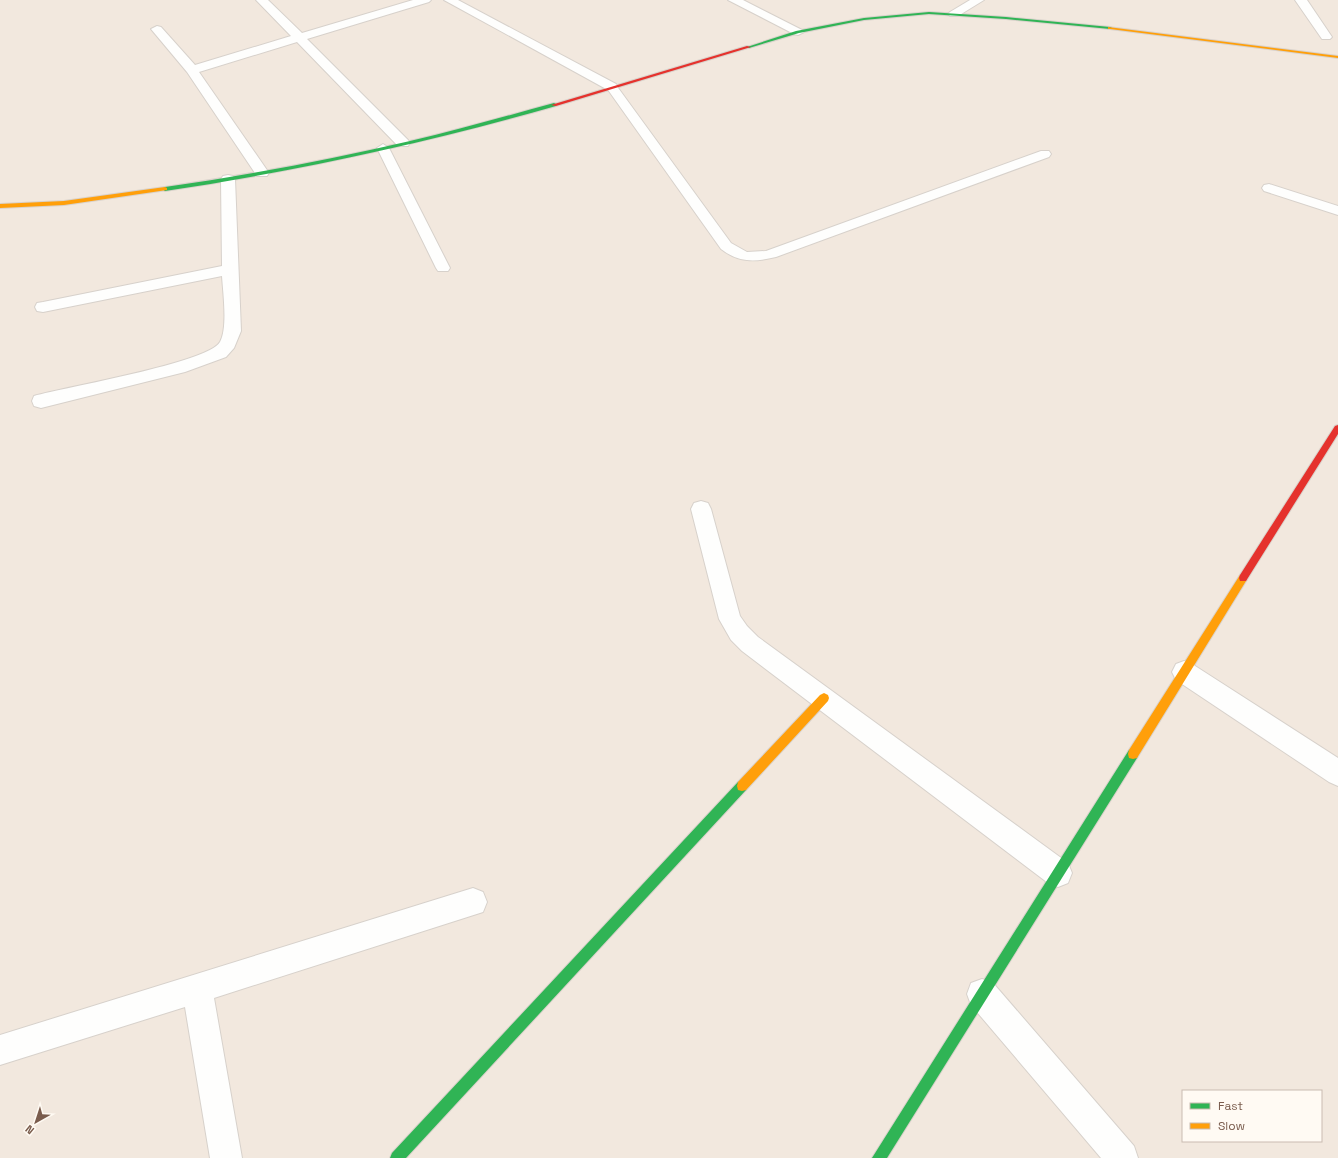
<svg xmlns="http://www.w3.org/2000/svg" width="1338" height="1158" viewBox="0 0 1338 1158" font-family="'Space Grotesk',sans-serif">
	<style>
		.residential { fill: #f2e8de; fill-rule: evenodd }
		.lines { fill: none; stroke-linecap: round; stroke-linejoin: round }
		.lane-casing { stroke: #d7d1cb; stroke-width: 2 }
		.street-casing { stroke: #d7d1cb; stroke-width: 2 }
		.fast-casing { stroke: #d9d2cb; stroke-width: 2 }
		.slow-casing { stroke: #d9d2cb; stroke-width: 2 }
		.jam-casing { stroke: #d9d2cb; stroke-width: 2 }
		.lane { fill: #fefefd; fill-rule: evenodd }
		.street { fill: #fefefd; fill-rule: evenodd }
		.fast { fill: #30b455; fill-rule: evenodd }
		.slow { fill: #ff9f0a; fill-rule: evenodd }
		.jam { fill: #e5322d; fill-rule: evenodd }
	</style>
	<rect width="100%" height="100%" fill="#f9f5f0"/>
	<!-- residential -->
	<path class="residential" d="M0 0H1338V1158H0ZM1183 1091H1321V1141H1183Z"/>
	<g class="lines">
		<!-- lane casing -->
		<g class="lane-casing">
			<path id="lane" d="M612 84 616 85 731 243 747 252 766 251 1041 151H1049L1051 154 1049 157 776 257C755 262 739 263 721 249L606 87Z
				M383 144 389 148 450 268 448 271H438L436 268 377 148Z
				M1269 184 1338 206V215L1264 191 1262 188 1264 185Z"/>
		</g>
		<!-- street casing -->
		<g class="street-casing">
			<path id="street" d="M256 0H268L302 33 413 0H431L429 2 307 39 408 140 410 143 408 146H398L297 42 199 72 269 173 267 176H257L187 72 151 29 157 26 161 27 195 65 291 36Z
				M444 0H458L616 84 618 87 616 90H608Z
				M728 0H743L802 30 804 32 798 35 794 34Z
				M970 0H984L958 16H950L948 14 950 12Z
				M1295 0H1307L1332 37 1330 39H1322Z
				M228 175 233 176 235 179 241 331 234 348 226 357 185 372 41 408 34 406 32 401 34 396C65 387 208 363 220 342 228 328 223 292 222 276L43 312 37 311 35 307 37 303 43 302 222 266 221 179 223 176Z
				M701 501 708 503 711 509 740 616 747 626 758 637 1068 863 1072 873 1068 883 1058 887 1048 883 742 651 731 640 719 619 691 509 694 503Z
				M1184 661 1192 664 1338 758V786L1329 782 1176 680 1172 672 1176 664Z
				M473 888 483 892 487 902 483 912 214 998 242 1158H210L185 1007 0 1065V1035Z
				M982 979 993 983 1134 1146 1138 1158H1101L971 1005 967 994 971 983Z"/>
		</g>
		<!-- fast casing -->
		<g class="fast-casing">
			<path id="fast" d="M929 12 1006 17 1110 27 1112 28 1110 29 1006 19 929 14 864 20 799 33 749 48 747 47 796 31 864 18Z
				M554 103 556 104V106C427 143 297 171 165 191L162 189 165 187C247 175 329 160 410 141 458 130 506 116 554 103Z
				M1133 749 1137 750 1138 754 1137 758 887 1158H872L1129 750Z
				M742 781 746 782 747 786 746 790 406 1158H390L392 1153 738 782Z"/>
		</g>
		<!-- slow casing -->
		<g class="slow-casing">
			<path id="slow" d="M1108 27 1338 56V58L1110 29H1108Z
				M165 187 167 188V190L64 205 0 208V204L64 201Z
				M1243 574 1246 575 1247 578 1246 581 1137 758 1133 759 1129 758 1128 754 1129 750 1240 575Z
				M824 693 828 695 829 698 828 701 746 790 742 791 738 790 737 786 738 782 820 695Z"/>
		</g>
		<!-- jam casing -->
		<g class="jam-casing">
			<path id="jam" d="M747 46 751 47 556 106 551 105Z
				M1338 425V434L1246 581H1240L1239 578 1240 575 1335 426Z"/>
		</g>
		<!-- lane -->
		<use href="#lane" class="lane"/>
		<!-- street -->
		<use href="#street" class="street"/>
		<!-- fast -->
		<use href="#fast" class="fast"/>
		<!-- slow -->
		<use href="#slow" class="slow"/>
		<!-- jam -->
		<use href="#jam" class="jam"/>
	</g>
	<!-- legend -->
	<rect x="1182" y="1090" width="140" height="52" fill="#fffaf3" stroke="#cabbb1"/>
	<rect x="1190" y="1103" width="20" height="6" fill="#30b455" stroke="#cabbb1"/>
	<text x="1218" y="1110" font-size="12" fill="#7a5c4d">Fast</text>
	<rect x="1190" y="1123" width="20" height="6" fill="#ff9f0a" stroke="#cabbb1"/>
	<text x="1218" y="1130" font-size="12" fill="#7a5c4d">Slow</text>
	<!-- north arrow -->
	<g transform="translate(36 1122) rotate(219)" stroke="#fffaf3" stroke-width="3" paint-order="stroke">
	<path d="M0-3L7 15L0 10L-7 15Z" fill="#7a5c4d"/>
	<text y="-6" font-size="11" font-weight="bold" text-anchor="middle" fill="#7a5c4d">N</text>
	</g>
</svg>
